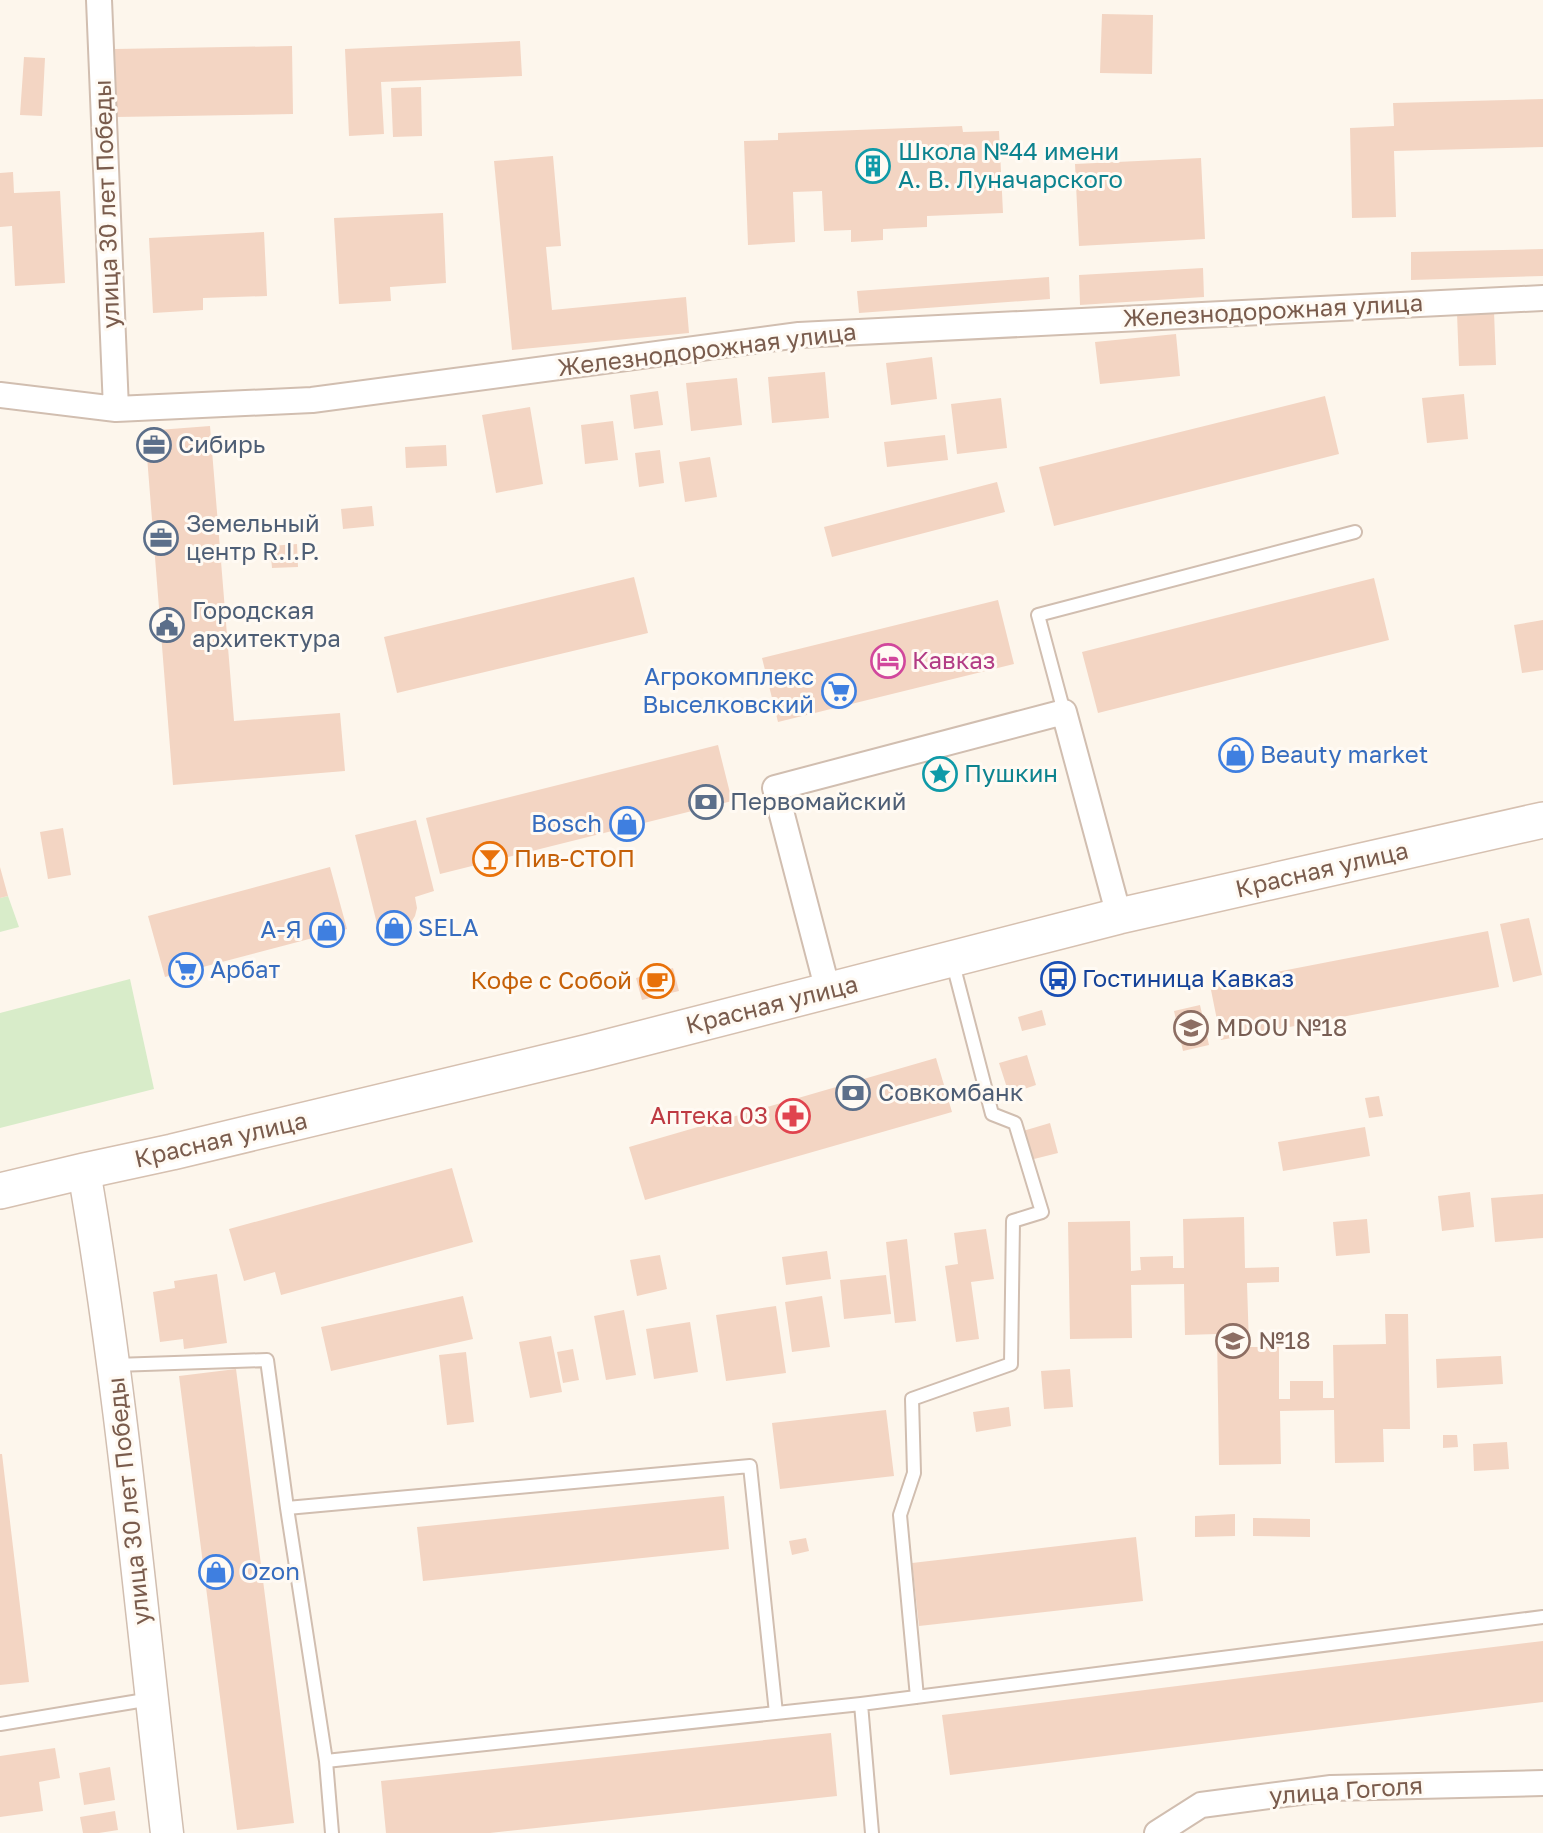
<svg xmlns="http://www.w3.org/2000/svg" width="1543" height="1833" viewBox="0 0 1543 1833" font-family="'Golos Text',sans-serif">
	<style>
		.green { fill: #d8ecc9 }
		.building { fill: #f3d5c3 }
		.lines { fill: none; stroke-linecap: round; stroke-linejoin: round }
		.service-casing { stroke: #d1beb0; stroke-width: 16 }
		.minor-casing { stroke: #d1beb0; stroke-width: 28 }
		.tertiary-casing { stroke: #d1beb0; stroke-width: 35 }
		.secondary-casing { stroke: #d6c0b0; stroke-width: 38 }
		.service { stroke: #fff; stroke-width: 12 }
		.minor { stroke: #fff; stroke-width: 24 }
		.tertiary { stroke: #fff; stroke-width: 32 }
		.secondary { stroke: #fff; stroke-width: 35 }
		.labels { text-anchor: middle; stroke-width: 6; stroke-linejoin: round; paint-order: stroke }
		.culture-label { font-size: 24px; fill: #0d838f; stroke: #fffaf3; text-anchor: start }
		.street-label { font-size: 24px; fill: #7a5c4d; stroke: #fffaf3 }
		.service-label { font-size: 24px; fill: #4e5e75; stroke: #fffaf3; text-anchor: start }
		.hotel-label { font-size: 24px; fill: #b23c85; stroke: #fffaf3; text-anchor: start }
		.shop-label { font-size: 24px; fill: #366cbe; stroke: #fffaf3; text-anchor: start }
		.food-label { font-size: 24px; fill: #c56008; stroke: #fffaf3; text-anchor: start }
		.transit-label { font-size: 24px; fill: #164399; stroke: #fffaf3; text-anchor: start }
		.education-label { font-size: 24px; fill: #785e54; stroke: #fffaf3; text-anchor: start }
		.health-label { font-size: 24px; fill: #be3a42; stroke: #fffaf3; text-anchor: end }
	</style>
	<rect width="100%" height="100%" fill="#fdf6ec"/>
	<!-- green -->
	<path class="green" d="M8 896 19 927 0 932V898Z
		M130 979 154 1089 0 1128V1013Z"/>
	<!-- building -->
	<path class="building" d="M1102 14 1153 15 1152 74 1100 73Z
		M520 41 522 76 381 82 384 134 349 136 345 49Z
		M292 46 293 114 116 117 115 49Z
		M24 57 45 58 42 116 20 115Z
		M421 87 422 136 393 137 391 88Z
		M1543 99V147L1394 151 1396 217 1352 218 1350 128 1394 126 1393 103Z
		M962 126 963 132 999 131 1003 213 927 216V227L883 229V240L851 242V230L824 231 822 191 793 192 795 242 748 245 744 141 778 140V133Z
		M553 156 561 246 546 247 552 310 686 297 689 333 512 350 494 161Z
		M1201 158 1205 239 1079 246 1075 164Z
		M13 172 14 193 60 191 65 283 15 286 12 226 0 227V173Z
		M443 213 446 283 390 287 391 301 339 304 334 218Z
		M264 232 267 296 203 298V310L153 313 149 238Z
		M1543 249V276L1411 280V252Z
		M1203 268 1204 297 1080 305 1079 275Z
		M1049 277 1050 299 859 313 857 291Z
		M1494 311 1496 365 1459 366 1457 313Z
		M1176 334 1180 376 1100 384 1095 342Z
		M932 357 937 399 891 405 886 363Z
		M825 372 829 418 772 423 768 377Z
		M737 378 742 425 691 431 686 383Z
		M658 391 663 425 634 429 630 395Z
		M1464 394 1468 439 1427 443 1422 398Z
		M1325 396 1339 454 1054 526 1039 467Z
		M1001 398 1007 448 957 454 951 404Z
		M530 407 543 484 496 493 482 415Z
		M613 421 618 460 585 464 581 425Z
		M210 426 234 721 340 713 345 771 173 785 145 431Z
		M945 435 948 460 887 467 884 442Z
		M446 445 447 466 406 468 405 447Z
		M660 450 664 483 639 487 635 453Z
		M710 457 717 497 685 502 679 462Z
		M997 482 1005 512 832 557 824 527Z
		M372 506 374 526 343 529 341 509Z
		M297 544 298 567 272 568 270 546Z
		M634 577 648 633 397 693 384 637Z
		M1374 578 1389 640 1098 713 1082 652Z
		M998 600 1014 664 778 722 762 658Z
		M1543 620V670L1522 673 1514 625Z
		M718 745 732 801 440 874 426 818Z
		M416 820 434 891 415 897 417 908 415 916 410 924 379 932 355 835Z
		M63 828 71 875 48 879 40 832Z
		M0 867 8 896 0 898Z
		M330 867 347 929 165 977 148 916Z
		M1529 918 1542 975 1513 982 1500 924Z
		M1488 931 1499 987 1221 1040 1210 985Z
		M673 968 679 991 642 1000 636 978Z
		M1200 1005 1209 1045 1183 1051 1174 1011Z
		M1042 1010 1046 1025 1022 1031 1018 1017Z
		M1027 1055 1036 1085 1009 1094 999 1063Z
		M936 1058 952 1112 645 1200 629 1147Z
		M1379 1096 1383 1116 1369 1118 1365 1098Z
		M1050 1123 1058 1153 1030 1160 1023 1131Z
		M1365 1127 1370 1156 1283 1171 1278 1142Z
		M452 1168 473 1242 281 1295 275 1272 244 1281 229 1229Z
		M1470 1192 1474 1227 1442 1231 1438 1196Z
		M1543 1194V1238L1495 1242 1491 1198Z
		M1244 1217 1245 1268 1279 1267V1282L1247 1283 1249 1347H1279V1399H1290V1381H1323V1398H1334L1333 1345 1386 1344 1385 1314H1408L1410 1429H1383L1384 1462 1335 1463 1334 1410 1280 1411 1281 1464 1219 1465 1217 1334 1185 1335 1184 1284 1131 1285 1132 1338 1070 1339 1068 1222 1130 1221 1131 1271 1141 1270 1140 1257 1173 1256V1268H1184L1183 1219Z
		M1367 1219 1370 1253 1336 1256 1333 1222Z
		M986 1229 994 1279 971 1282 979 1339 956 1342 945 1266 958 1264 954 1233Z
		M907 1239 916 1321 895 1323 886 1242Z
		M827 1251 831 1279 786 1285 782 1257Z
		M660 1255 667 1289 637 1296 630 1260Z
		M217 1274 227 1343 184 1349 183 1339 160 1342 153 1292 175 1288 174 1281Z
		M886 1275 891 1314 844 1319 840 1280Z
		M463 1296 473 1339 331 1371 321 1327Z
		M822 1296 830 1347 792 1352 785 1302Z
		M776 1306 786 1373 726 1381 716 1315Z
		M624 1310 636 1375 606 1380 594 1316Z
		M690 1322 698 1372 654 1379 646 1329Z
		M551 1336 562 1392 530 1398 519 1342Z
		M573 1349 579 1380 563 1383 557 1352Z
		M466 1352 474 1422 447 1425 439 1355Z
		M1501 1356 1503 1384 1437 1388 1436 1359Z
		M236 1369 294 1823 237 1830 179 1376Z
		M1070 1369 1073 1407 1044 1409 1041 1371Z
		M1009 1407 1011 1426 976 1432 973 1412Z
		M886 1410 894 1476 780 1489 772 1423Z
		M1443 1435H1457L1458 1447 1443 1448Z
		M1507 1442 1509 1469 1474 1471 1473 1444Z
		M0 1454H2L29 1682 0 1685Z
		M724 1496 729 1549 423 1581 417 1527Z
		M1235 1514V1536L1195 1537V1516Z
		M1253 1518 1310 1519V1537L1253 1536Z
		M1136 1537 1143 1601 919 1626 912 1563Z
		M806 1538 809 1551 792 1555 789 1541Z
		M1543 1641V1702L950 1775 942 1715Z
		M831 1733 837 1796 490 1833H386L381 1781Z
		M55 1748 60 1778 39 1782 43 1811 0 1817V1756Z
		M110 1767 115 1800 84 1805 79 1773Z
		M115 1811 118 1830 99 1833H83L80 1817Z"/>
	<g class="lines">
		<!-- service casing -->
		<g class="service-casing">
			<path id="service" d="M1064 712 1038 615 1355 532
				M115 1365 267 1360 287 1508 326 1761 332 1833
				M287 1508 750 1466 776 1713
				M917 1697 900 1515 914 1473 912 1399 1011 1364 1013 1221 1042 1212 1015 1123 992 1114 952 960
				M861 1704 872 1833
				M0 1724 151 1699
				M326 1761 861 1704 1543 1617"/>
		</g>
		<!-- minor casing -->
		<g class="minor-casing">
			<path id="minor" d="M99 0 116 409
				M0 395 116 409 312 400 799 335 1543 298
				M828 991 775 788 1064 712 1119 916
				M1157 1833 1201 1805 1331 1788 1543 1783"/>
		</g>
		<!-- tertiary casing -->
		<g class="tertiary-casing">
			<path id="tertiary" d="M84 1171C122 1390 141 1612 167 1833"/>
		</g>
		<!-- secondary casing -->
		<g class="secondary-casing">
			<path id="secondary" d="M0 1191 84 1171 172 1152 589 1052 1119 916 1543 820"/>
		</g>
		<!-- service -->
		<use href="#service" class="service"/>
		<!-- minor -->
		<use href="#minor" class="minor"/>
		<!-- tertiary -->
		<use href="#tertiary" class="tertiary"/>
		<!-- secondary -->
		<use href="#secondary" class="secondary"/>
	</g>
	<!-- icons -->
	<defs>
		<g id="building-ring" transform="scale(1.75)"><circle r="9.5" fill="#fffaf3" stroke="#0f9aa8" stroke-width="1.5"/><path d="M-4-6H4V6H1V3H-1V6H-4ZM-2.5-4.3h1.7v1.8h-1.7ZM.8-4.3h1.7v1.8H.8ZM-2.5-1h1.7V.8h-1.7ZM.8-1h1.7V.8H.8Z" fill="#0f9aa8"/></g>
		<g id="office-ring" transform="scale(1.75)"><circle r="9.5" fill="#fffaf3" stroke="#5c6f8a" stroke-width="1.5"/><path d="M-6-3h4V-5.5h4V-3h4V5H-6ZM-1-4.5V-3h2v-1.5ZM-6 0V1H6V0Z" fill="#5c6f8a"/></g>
		<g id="civic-ring" transform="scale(1.75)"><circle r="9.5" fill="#fffaf3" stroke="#5c6f8a" stroke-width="1.5"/><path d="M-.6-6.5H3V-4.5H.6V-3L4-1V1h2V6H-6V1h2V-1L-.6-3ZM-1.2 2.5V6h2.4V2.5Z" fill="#5c6f8a"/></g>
		<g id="hotel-ring" transform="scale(1.75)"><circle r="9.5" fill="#fffaf3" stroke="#d1479c" stroke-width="1.5"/><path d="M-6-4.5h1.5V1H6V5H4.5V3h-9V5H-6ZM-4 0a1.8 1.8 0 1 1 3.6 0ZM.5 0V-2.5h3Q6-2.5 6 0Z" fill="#d1479c"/></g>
		<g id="supermarket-ring" transform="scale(1.75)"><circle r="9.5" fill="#fffaf3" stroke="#3f7fe0" stroke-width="1.5"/><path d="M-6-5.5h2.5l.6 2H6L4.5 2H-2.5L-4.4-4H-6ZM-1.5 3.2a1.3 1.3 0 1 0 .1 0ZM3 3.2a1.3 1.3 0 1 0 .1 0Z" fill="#3f7fe0"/></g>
		<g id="shop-ring" transform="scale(1.75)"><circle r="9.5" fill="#fffaf3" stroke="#3f7fe0" stroke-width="1.5"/><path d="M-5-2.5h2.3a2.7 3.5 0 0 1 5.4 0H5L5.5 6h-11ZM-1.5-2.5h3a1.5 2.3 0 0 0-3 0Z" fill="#3f7fe0"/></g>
		<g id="sight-ring" transform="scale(1.75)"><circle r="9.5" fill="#fffaf3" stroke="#0f9aa8" stroke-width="1.5"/><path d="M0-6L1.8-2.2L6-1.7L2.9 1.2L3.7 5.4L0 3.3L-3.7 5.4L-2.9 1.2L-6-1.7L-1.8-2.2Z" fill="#0f9aa8"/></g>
		<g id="bank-ring" transform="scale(1.75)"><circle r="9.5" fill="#fffaf3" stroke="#5c6f8a" stroke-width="1.5"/><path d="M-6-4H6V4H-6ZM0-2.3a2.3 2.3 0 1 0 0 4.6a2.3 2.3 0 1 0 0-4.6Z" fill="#5c6f8a"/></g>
		<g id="bar-ring" transform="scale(1.75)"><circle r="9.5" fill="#fffaf3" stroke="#e8710a" stroke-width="1.5"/><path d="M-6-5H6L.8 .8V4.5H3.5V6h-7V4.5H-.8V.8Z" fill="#e8710a"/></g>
		<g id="bus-ring" transform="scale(1.75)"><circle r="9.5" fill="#fffaf3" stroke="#1a4fb4" stroke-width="1.5"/><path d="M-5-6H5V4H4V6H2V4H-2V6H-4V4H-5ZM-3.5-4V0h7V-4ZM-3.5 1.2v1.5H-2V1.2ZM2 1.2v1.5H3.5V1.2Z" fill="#1a4fb4"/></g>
		<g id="cafe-ring" transform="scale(1.75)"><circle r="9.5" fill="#fffaf3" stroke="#e8710a" stroke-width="1.5"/><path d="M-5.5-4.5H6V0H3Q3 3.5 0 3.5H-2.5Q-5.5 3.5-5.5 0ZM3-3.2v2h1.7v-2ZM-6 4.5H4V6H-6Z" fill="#e8710a"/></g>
		<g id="school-ring" transform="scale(1.75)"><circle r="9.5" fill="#fffaf3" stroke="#8d6e63" stroke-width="1.5"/><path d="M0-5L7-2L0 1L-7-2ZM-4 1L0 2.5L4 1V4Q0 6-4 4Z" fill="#8d6e63"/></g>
		<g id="pharmacy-ring" transform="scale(1.75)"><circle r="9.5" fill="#fffaf3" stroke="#e0444e" stroke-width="1.5"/><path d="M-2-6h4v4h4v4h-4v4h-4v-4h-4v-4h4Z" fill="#e0444e"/></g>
	</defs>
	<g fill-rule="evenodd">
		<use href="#building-ring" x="873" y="166"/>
		<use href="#office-ring" x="154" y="445"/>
		<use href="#office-ring" x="161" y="538"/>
		<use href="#civic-ring" x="167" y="625"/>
		<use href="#hotel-ring" x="888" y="661"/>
		<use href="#supermarket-ring" x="839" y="691"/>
		<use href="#shop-ring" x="1236" y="755"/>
		<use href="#sight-ring" x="940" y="774"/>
		<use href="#bank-ring" x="706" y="802"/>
		<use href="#shop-ring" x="627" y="824"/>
		<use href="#bar-ring" x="490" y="859"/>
		<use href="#shop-ring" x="394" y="928"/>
		<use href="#shop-ring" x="327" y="930"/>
		<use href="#supermarket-ring" x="186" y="970"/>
		<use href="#bus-ring" x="1058" y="979"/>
		<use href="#cafe-ring" x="657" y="981"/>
		<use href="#school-ring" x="1191" y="1028"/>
		<use href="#bank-ring" x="853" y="1093"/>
		<use href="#pharmacy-ring" x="793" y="1116"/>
		<use href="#school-ring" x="1233" y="1341"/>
		<use href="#shop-ring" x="216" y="1572"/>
	</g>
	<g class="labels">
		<!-- culture labels -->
		<g class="culture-label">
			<text x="898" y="160">Школа №44 имени<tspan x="898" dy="28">А. В. Луначарского</tspan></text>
			<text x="964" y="782">Пушкин</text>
		</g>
		<!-- street labels -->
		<g class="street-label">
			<text transform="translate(107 204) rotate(-92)" y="8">улица 30 лет Победы</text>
			<text transform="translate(1273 311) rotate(-3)" y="8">Железнодорожная улица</text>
			<text transform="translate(707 350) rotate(-7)" y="8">Железнодорожная улица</text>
			<text transform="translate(1322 870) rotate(-13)" y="8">Красная улица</text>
			<text transform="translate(772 1005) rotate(-14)" y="8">Красная улица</text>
			<text transform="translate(221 1140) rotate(-13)" y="8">Красная улица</text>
			<text transform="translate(129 1501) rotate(-96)" y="8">улица 30 лет Победы</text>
			<text transform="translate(1346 1791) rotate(-4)" y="8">улица Гоголя</text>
		</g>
		<!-- service labels -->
		<g class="service-label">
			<text x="178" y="453">Сибирь</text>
			<text x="186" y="532">Земельный<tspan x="186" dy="28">центр R.I.P.</tspan></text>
			<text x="192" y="619">Городская<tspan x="192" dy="28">архитектура</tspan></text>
			<text x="730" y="810">Первомайский</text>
			<text x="878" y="1101">Совкомбанк</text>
		</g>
		<!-- hotel labels -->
		<g class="hotel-label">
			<text x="912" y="669">Кавказ</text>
		</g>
		<!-- shop labels -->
		<g class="shop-label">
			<text x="814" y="685" text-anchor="end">Агрокомплекс<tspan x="814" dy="28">Выселковский</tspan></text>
			<text x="1260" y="763">Beauty market</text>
			<text x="602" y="832" text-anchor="end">Bosch</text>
			<text x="418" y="936">SELA</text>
			<text x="302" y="938" text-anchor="end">А-Я</text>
			<text x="210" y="978">Арбат</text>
			<text x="241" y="1580">Ozon</text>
		</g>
		<!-- food labels -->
		<g class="food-label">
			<text x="514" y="867">Пив-СТОП</text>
			<text x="632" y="989" text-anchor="end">Кофе с Собой</text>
		</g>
		<!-- transit labels -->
		<g class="transit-label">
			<text x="1082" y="987">Гостиница Кавказ</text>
		</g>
		<!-- education labels -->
		<g class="education-label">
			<text x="1216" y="1036">MDOU №18</text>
			<text x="1258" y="1349">№18</text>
		</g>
		<!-- health labels -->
		<g class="health-label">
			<text x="768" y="1124">Аптека 03</text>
		</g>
	</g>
</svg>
